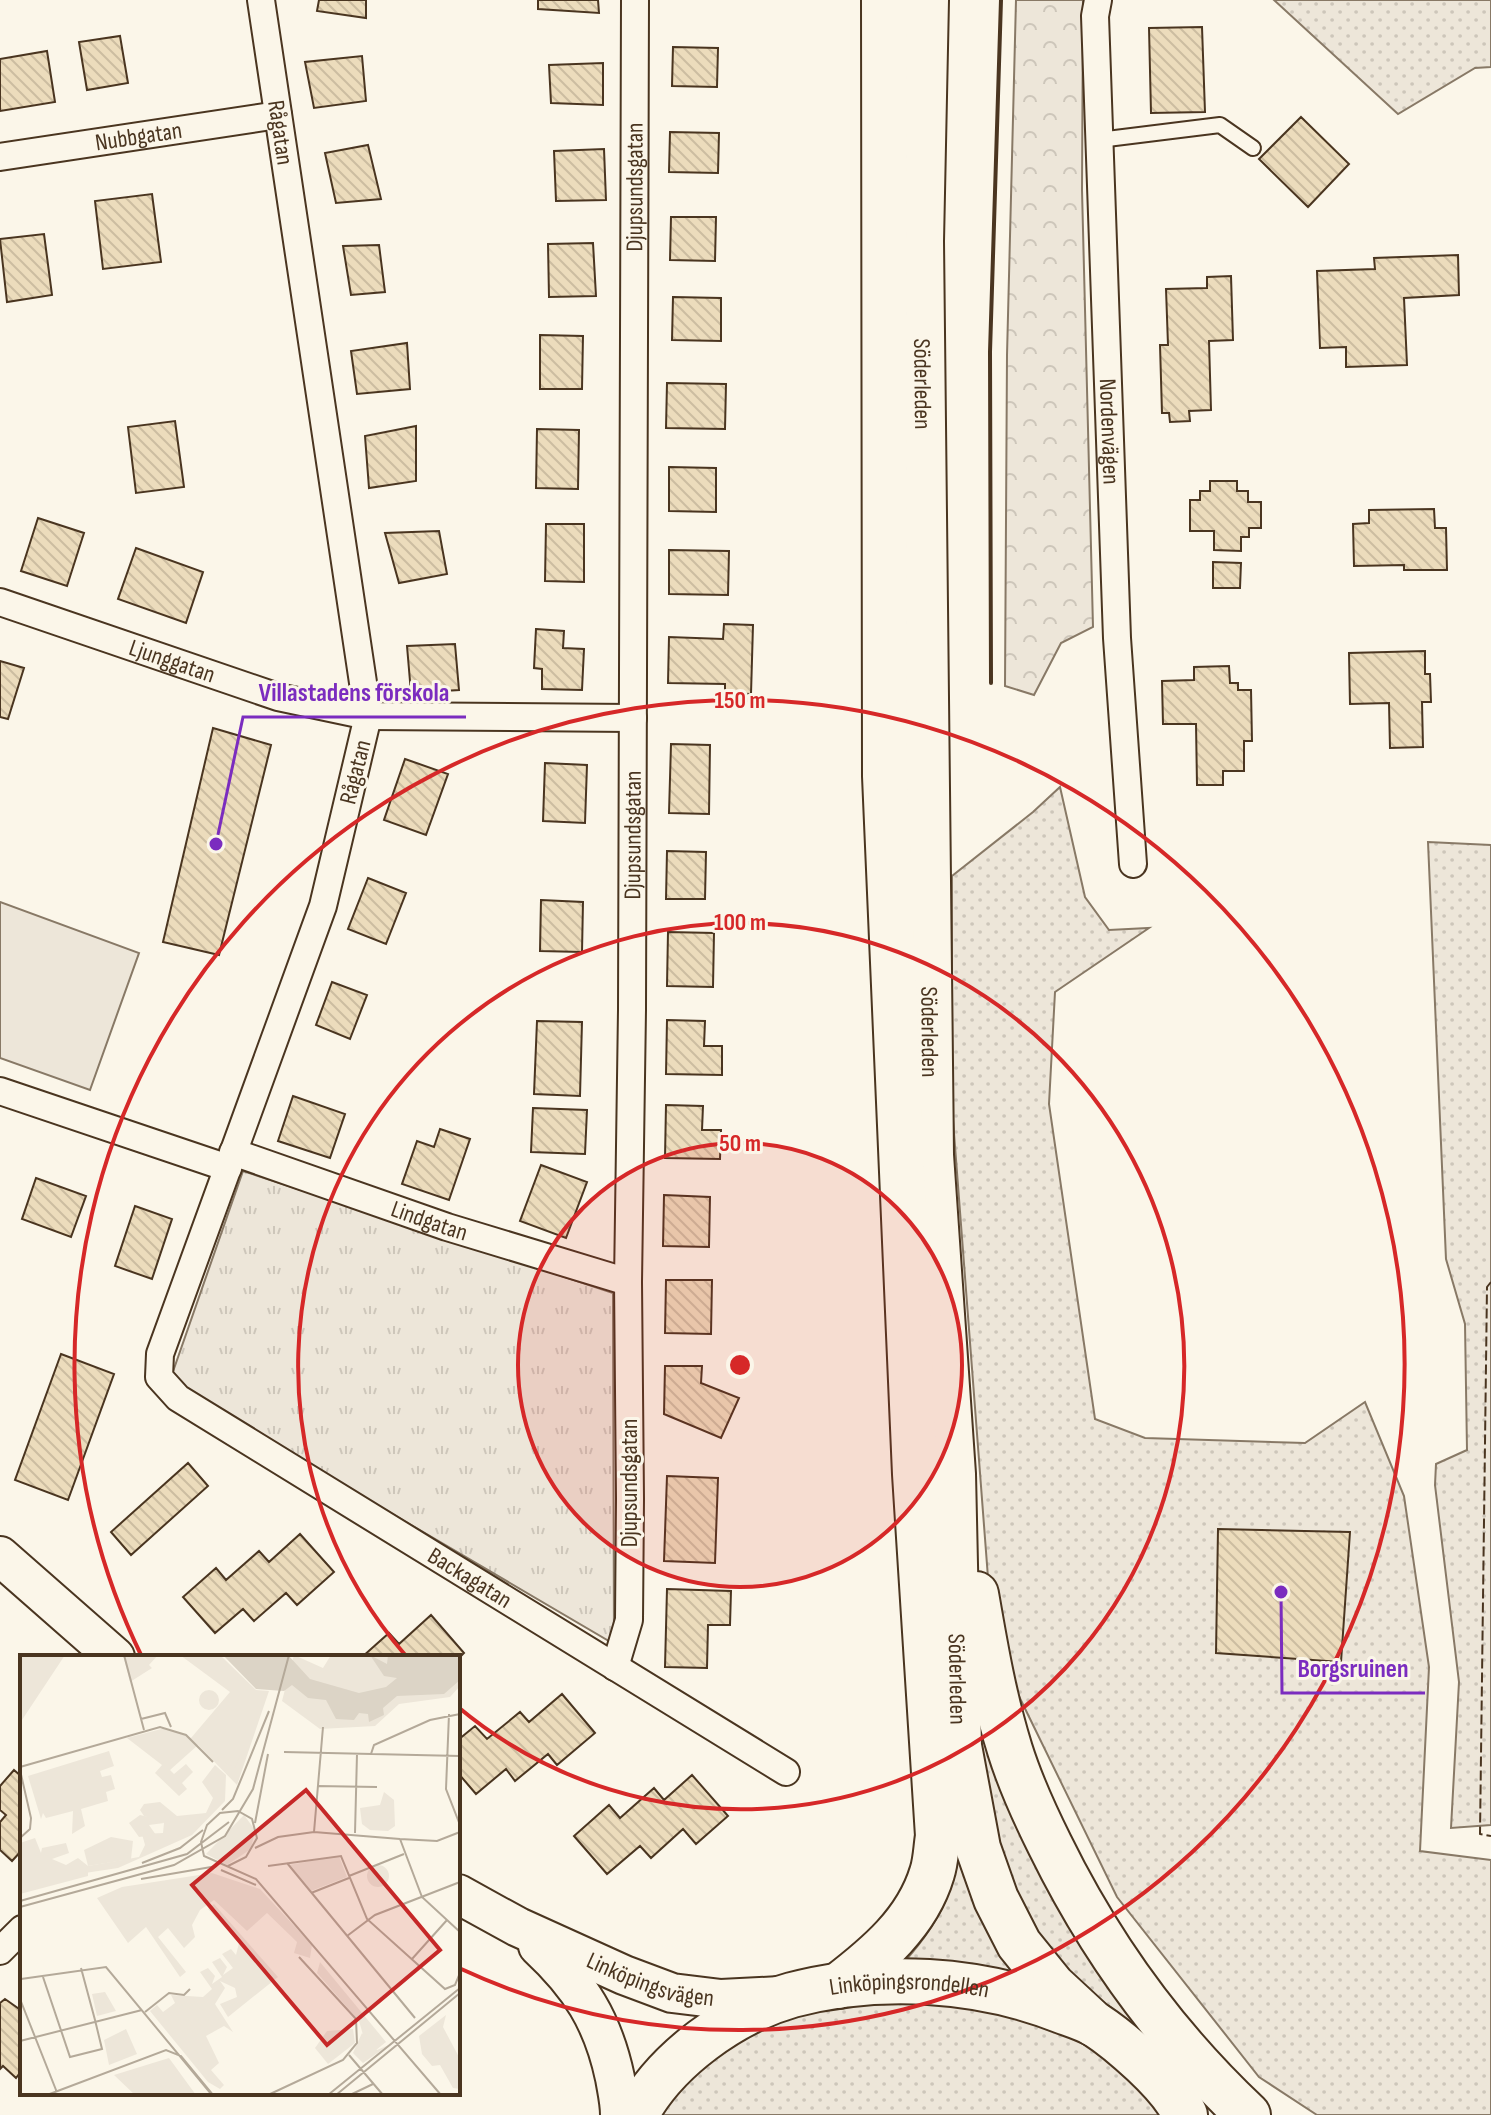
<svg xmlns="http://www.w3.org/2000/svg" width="1491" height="2115" viewBox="0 0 1491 2115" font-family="'Sofia Sans Condensed',sans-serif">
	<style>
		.grass { fill: url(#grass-dots); stroke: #887966; stroke-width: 2 }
		.forest { fill: url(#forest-crowns); stroke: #887966; stroke-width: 2 }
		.park { fill: url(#park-tufts); stroke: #887966; stroke-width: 2 }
		.garden { fill: #ede6d9; stroke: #887966; stroke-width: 2 }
		.building { fill: url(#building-back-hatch); stroke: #4a3520; stroke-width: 2 }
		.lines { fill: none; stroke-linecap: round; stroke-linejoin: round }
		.lane-casing { stroke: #4a3520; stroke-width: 18 }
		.street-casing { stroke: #4a3520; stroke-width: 30 }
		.secondary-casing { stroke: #4a3520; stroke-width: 42 }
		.highway-casing { stroke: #4a3520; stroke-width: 48 }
		.lane { stroke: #fbf6e9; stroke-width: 14 }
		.street { stroke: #fbf6e9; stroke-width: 26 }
		.secondary { stroke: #fbf6e9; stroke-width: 38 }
		.highway { stroke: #fbf6e9; stroke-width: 44 }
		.fence { stroke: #4a3520; stroke-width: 2; stroke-dasharray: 10 4; stroke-linecap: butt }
		.wall { stroke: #4a3520; stroke-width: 4 }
		.ring { fill: none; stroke: #d62828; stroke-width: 4 }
		.labels { text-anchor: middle; stroke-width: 6; stroke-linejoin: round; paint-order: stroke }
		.street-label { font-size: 24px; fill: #4a3520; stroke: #fbf6e9 }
		.inset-road { fill: none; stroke: #b4a999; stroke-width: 2 }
		.view { fill: #c62828; fill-opacity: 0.15; stroke: #c62828; stroke-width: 4 }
		.inset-edge { fill: none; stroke: #4a3520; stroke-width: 4 }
		.centre { fill: #d62828; stroke: #fbf6e9; stroke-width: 4 }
		.ring-label { font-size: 24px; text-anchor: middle; font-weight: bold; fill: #d62828; stroke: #fbf6e9; stroke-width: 6; stroke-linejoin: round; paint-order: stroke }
		.leader { fill: none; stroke: #7b2cbf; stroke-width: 3 }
		.callout-dot { fill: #7b2cbf; stroke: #fbf6e9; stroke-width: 3 }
		.callout-label { font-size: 26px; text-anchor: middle; font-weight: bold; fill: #7b2cbf; stroke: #fbf6e9; stroke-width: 6; stroke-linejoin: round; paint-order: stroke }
	</style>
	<defs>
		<pattern id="grass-dots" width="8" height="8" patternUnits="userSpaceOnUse" patternTransform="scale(2)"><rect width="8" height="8" fill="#ede6d9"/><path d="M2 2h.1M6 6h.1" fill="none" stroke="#cdc6ba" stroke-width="1.8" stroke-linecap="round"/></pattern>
		<pattern id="forest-crowns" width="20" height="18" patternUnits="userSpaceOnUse" patternTransform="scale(2)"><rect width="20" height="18" fill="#ede6d9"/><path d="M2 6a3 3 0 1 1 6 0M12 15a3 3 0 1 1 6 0" fill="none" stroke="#cdc6ba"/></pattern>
		<pattern id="park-tufts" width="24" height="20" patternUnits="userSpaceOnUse" patternTransform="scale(2)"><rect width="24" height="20" fill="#ede6d9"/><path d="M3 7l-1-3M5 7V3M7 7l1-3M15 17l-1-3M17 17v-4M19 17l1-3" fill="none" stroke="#cdc6ba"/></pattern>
		<pattern id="building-back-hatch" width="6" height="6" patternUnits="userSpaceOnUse" patternTransform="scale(2)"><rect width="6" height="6" fill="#ecdcbc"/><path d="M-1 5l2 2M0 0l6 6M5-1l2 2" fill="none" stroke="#ccbda1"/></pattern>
	</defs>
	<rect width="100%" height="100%" fill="#fbf6e9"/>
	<!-- grass -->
	<path class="grass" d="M1274 0H1491V67L1475 68 1398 114Z
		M1060 787 1085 897 1109 930 1149 928 1055 992 1049 1104 1095 1419 1145 1438 1305 1443 1365 1402 1404 1496 1429 1667 1420 1851 1491 1860V2115H1317L1259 2077 1117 1897 993 1643 952 1107V876L1033 812Z
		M1428 842 1491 845V1825L1451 1828 1459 1682 1435 1485 1436 1464 1467 1450 1465 1324 1446 1259Z
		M978 1690 1150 2039 1112 2008 1071 1980 1031 1933 984 1811Z
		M965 1850 1030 1984 898 1969C917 1948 933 1928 945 1902 953 1885 951 1864 965 1850Z
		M974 1999 1097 2047 1156 2105 1161 2115H660L680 2085 739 2037 806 2007Z"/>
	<!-- forest -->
	<path class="forest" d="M1016 0H1083L1082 190 1093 627 1061 643 1034 695 1005 686 1007 355Z"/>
	<!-- park -->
	<path class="park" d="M243 1171 613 1293 614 1644 169 1383Z"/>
	<!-- garden -->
	<path class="garden" d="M0 902 139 953 90 1090 0 1058Z"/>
	<!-- building -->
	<path class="building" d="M319 0H366V18L317 11Z
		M538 0H598L599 13 538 9Z
		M1202 27 1205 112 1151 113 1149 28Z
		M120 36 128 83 87 90 79 42Z
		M673 47 718 48 717 87 672 86Z
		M47 51 55 102 0 111V59Z
		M362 56 366 101 314 108 305 62Z
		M603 63V105L551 103 549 65Z
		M1301 117 1349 164 1308 207 1259 159Z
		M670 132 719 133 718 173 669 172Z
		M368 145 381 199 336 203 325 153Z
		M604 149 606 200 556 201 554 151Z
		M152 194 161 262 103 269 95 201Z
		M671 217H716L715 261 670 260Z
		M44 234 52 295 7 302 0 239Z
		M593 243 596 296 549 297 548 244Z
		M379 245 385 292 351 295 343 246Z
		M1458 255 1459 295 1404 298 1407 365 1346 367V347L1320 348 1317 271 1375 269 1374 258Z
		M1231 276 1233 340 1209 341 1211 410 1189 411 1190 421 1170 422 1169 413H1162L1160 345H1168L1166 289 1207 288V277Z
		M673 297 721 298V341L672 340Z
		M540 335 583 336 582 389H540Z
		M407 343 410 389 357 394 351 351Z
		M667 383 726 384 725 429 666 428Z
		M175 421 184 487 136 493 128 427Z
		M416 426V481L369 488 365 436Z
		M537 429 579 430 578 489 536 488Z
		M669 467 716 468V512L669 511Z
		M1210 481H1237V491H1248V502H1261V528H1249V537H1241V551L1214 550V531H1190V500H1200V491H1210Z
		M1434 509 1435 528H1446L1447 570H1404V565L1354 566 1353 524 1369 523V510Z
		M38 518 84 533 67 586 21 571Z
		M546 524H584V582L545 581Z
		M439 531 447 574 399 583 385 533Z
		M136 548 203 572 186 623 118 599Z
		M669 550 729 551 728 595 669 594Z
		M1213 562 1241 563 1240 588H1213Z
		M724 624 753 625 751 694 725 693V684L668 683 669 637 723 639Z
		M536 629 564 631 563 648 584 649 582 690 542 689V669L534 668Z
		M455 644 459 690 411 693 407 646Z
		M1425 651V674H1430L1431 702H1422L1423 747 1390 748 1389 703 1350 704 1349 653Z
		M0 661 24 668 8 719 0 717Z
		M1229 666 1230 683H1238V690H1251L1252 741H1244V771H1223V785H1197L1196 724H1163L1162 681 1194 680V667Z
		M213 728 271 745 219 955 163 942Z
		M671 744 710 745 709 814 669 813Z
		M405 759 448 774 426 835 384 820Z
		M545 763 587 765 585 823 543 821Z
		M667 851 706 852 705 899H666Z
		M368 878 406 893 386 944 348 929Z
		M541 900 583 902 582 952 540 951Z
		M668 932 714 933 713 987 667 986Z
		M332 982 367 995 350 1039 316 1025Z
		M667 1020 705 1021 704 1046H722V1075L666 1074Z
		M537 1021 582 1022 580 1096 534 1094Z
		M293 1096 345 1114 330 1158 278 1141Z
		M666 1105 703 1106 702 1130H721L720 1159 665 1158Z
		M533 1108 587 1110 585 1154 531 1152Z
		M440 1129 470 1139 449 1200 402 1184 417 1141 434 1147Z
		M541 1165 587 1182 566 1238 520 1221Z
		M36 1178 86 1196 71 1237 22 1219Z
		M664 1195 710 1197 709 1247 663 1246Z
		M135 1206 172 1219 152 1279 115 1266Z
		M666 1280H712L711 1334 665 1333Z
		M61 1354 114 1374 68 1500 15 1480Z
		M665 1366H702L701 1383 739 1398 721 1438 664 1414Z
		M188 1463 208 1486 131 1555 111 1532Z
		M667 1476 718 1478 715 1563 664 1561Z
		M1218 1529 1350 1532 1341 1662 1216 1653Z
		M300 1534 334 1572 297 1605 286 1593 254 1621 243 1609 215 1633 183 1597 216 1568 226 1580 259 1551 269 1562Z
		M667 1589 731 1591 730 1625H708L707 1668 665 1667Z
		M431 1615 464 1653 458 1659 362 1657 389 1633 399 1644Z
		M562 1694 595 1733 557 1765 548 1754 515 1781 506 1769 476 1794 458 1773V1740L475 1726 487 1739 520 1712 529 1722Z
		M14 1770 22 1777V1850L12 1861 0 1850V1822L6 1815 0 1810V1786Z
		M692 1775 728 1816 696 1844 683 1829 651 1858 640 1846 607 1874 574 1836 609 1805 620 1818 654 1788 664 1800Z
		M5 1999 22 2011V2070L16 2078 3 2066 0 2069V2003Z"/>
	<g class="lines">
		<!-- lane casing -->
		<g class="lane-casing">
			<path id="lane" d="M1099 140 1220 125 1253 148"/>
		</g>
		<!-- street casing -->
		<g class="street-casing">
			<g id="street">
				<path id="s1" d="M261 0 368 716 323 906 160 1354 159 1377 178 1398 786 1772"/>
				<path id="s2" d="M1098 0 1095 16 1117 638 1133 864"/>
				<path id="s3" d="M0 157 278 115"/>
				<path id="s4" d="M0 602 278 697 368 716 633 718"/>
				<path d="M0 1091 228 1168"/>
				<path id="s5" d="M233 1152 447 1227 628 1282"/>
				<path id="s6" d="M615 1667 629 1620 630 1499 628 1282 632 1010 635 0"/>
				<path d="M0 1951 22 1929"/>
			</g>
		</g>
		<!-- secondary casing -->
		<g class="secondary-casing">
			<g id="secondary">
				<path d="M0 1556 115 1657"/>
				<path id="s7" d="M458 1894 518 1927 624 1975 672 1993 721 1999 780 1996"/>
				<path d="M538 1946C580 1985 603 2021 615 2078 617 2090 620 2102 620 2115"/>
			</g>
		</g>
		<!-- highway casing -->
		<g class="highway-casing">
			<g id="highway">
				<path id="s8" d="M926 0 921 241 931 1155 953 1474 959 1746 978 1848 996 1899 1019 1944 1053 1986 1094 2024"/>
				<path d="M976 1594C985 1646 994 1699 1010 1750 1020 1782 1035 1815 1050 1845 1100 1947 1165 2037 1248 2115"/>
				<path d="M838 1986C877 1956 917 1923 932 1873 936 1861 936 1848 938 1836L915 1474 885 776 884 0"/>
				<path id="s9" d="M636 2115C666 2059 732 2012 792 1995 879 1972 979 1978 1062 2011 1073 2015 1086 2019 1096 2025 1113 2036 1128 2049 1143 2063 1159 2078 1176 2095 1185 2115"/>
			</g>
		</g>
		<!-- lane -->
		<use href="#lane" class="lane"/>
		<!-- street -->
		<use href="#street" class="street"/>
		<!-- secondary -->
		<use href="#secondary" class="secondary"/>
		<!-- highway -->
		<use href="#highway" class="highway"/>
		<!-- fence -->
		<path class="fence" d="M1491 1282 1487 1287 1480 1834 1491 1836"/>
		<!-- wall -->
		<path class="wall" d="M991 683 990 352 1001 0"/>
	</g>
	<!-- distance rings -->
	<circle cx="740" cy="1365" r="222" fill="#d62828" fill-opacity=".12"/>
	<g class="ring">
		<circle cx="740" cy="1365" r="222"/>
		<path d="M406 1656A443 443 0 1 1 458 1707"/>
		<path d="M142 1657A665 665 0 1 1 459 1968"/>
	</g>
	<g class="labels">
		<!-- street labels -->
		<g class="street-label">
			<text dy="8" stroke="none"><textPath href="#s1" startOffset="134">Rågatan</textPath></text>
			<text dy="8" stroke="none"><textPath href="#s3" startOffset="140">Nubbgatan</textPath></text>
			<text dy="8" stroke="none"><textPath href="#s6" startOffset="1482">Djupsundsgatan</textPath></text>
			<text dy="8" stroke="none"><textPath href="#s8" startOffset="384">Söderleden</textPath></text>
			<text dy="8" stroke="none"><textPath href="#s2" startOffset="432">Nordenvägen</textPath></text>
			<text dy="8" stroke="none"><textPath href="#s4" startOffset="182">Ljunggatan</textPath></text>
			<text transform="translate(355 772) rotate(-76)" y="8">Rågatan</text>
			<text dy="8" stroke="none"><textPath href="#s6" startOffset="834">Djupsundsgatan</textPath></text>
			<text dy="8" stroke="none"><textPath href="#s8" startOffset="1032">Söderleden</textPath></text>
			<text dy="8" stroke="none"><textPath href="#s5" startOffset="208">Lindgatan</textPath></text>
			<text transform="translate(629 1483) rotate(-90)" y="8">Djupsundsgatan</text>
			<text dy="8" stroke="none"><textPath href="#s1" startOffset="1790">Backagatan</textPath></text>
			<text dy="8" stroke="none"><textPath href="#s8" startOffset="1680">Söderleden</textPath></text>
			<text dy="8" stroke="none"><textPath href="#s7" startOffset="212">Linköpingsvägen</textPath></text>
			<text dy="8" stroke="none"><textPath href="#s9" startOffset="320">Linköpingsrondellen</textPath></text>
		</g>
	</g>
	<!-- overview -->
	<g transform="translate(20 1655)">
		<rect width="440" height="440" fill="#fbf6e9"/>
		<path d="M89 96 94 111 80 116 82 122 91 120 95 134 86 137 88 146 61 154 65 171 52 179 53 156 26 163 23 158 21 164 8 121ZM364 137 374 145 375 171 368 176 350 175 342 169 340 153 360 150ZM120 160 137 164 144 168 129 170 136 180 119 182 109 168ZM224 160 235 175 231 194 207 210 186 199ZM91 182 113 186 111 204 68 211V221L0 239V188L15 183 21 198 22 193 46 188 49 198 32 204 46 210 58 203 68 211 64 195ZM192 218 240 234 292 290 290 303 274 298 277 287 247 258 227 276 194 245 180 255 172 270 175 282 164 293 148 273 138 282 166 317 160 322 126 272 108 288 77 243 102 232ZM194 249 258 322 208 362 200 349 217 342 215 333 200 326 205 333 195 349 213 377 204 371 186 381 199 408 191 415 204 430 200 434 188 427 130 356 137 350 143 357 155 348 151 340 183 342 192 334 180 317 188 313 195 321 192 329 202 322 192 307 200 303 207 312 203 320 213 313 202 299 211 294 216 300 219 288 188 254ZM333 374 335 388 308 409 295 393 307 376ZM342 378 357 395 369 390 343 408 333 398Z" fill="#ede6d9"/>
		<path d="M195 110 206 120 205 146 172 180 98 213 65 218 68 211 119 202 125 190 122 179 143 178 144 168 124 161 120 155 124 149 140 147 157 161 186 158 193 143 182 127ZM300 307 366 387 356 395 346 390 339 366 297 318ZM426 360 423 372 440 404V434L433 433 420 410 412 411 402 399 399 381ZM106 374 117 399 89 410 84 385Z" fill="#ede6d9"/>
		<path d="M0 0H45L0 68ZM103 0H138L129 10 132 13 110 27ZM160 0H200L236 35 249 36 217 130 178 90 150 115 154 119 166 109 173 117 162 128 167 134 159 141 135 118 142 110 107 83 145 73 171 83 210 37ZM274 0 303 13 311 0H440V31L430 42 379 49 355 71 300 74 262 46ZM319 201 327 222 291 236 269 210ZM85 337 96 356 77 361 72 339ZM149 403 176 440H115L94 420Z" fill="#ede6d9"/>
		<path d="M6 0H18L34 11 7 52 0 47V10ZM179 45a10 10 0 1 1 20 0a10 10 0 1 1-20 0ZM190 91 220 100 215 113 188 97ZM347 221a11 11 0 1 1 22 0a11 11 0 1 1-22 0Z" fill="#ede6d9"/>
		<path d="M203 0H268L290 24 339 38 366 32 377 23 364 21 350 0 367 9 368 0H440V25L424 39 377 41 363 53 364 60 349 67 348 59 339 58 334 65 316 64 306 45 288 43 272 30 264 36 236 34Z" fill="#dcd4c6"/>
		<path class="inset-road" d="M104 0 124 75M429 59 426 134 440 170M121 64 145 58 151 72M264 97 440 101M351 99 354 90 410 65 440 59M0 112 140 72 166 80 193 107M0 115 11 163 10 174 0 183M297 131 357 132M202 155 213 144 249 56M235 168 248 99M294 177 303 72M335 178 337 99M380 184 402 242 440 277M380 184 417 186 440 177M235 193 258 182 294 177 380 184M122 208 160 193 183 175M267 208 395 363M208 211 226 202 237 183 232 164 218 156 200 158 187 170 181 187 184 201 236 224 421 440M248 211 321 201 347 264 425 334 435 330 440 318M201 215 236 230M329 221 384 199M121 224 197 211M291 238 329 223M0 246 167 199 209 167M0 252 154 210 205 181 233 134 269 0M327 281 355 260 440 227M392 304 427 265M61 313 75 365M23 322 50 402 82 394 75 365M1 324 86 312 192 440M0 344 38 440M125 357 149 338 164 340 170 334M0 386 122 355M329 400 363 440M27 440 146 395 161 401 193 440M248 440 323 405 337 388 336 364 279 302M308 440 440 333M316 440 440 338M330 440 353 429"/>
		<path class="view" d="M286 135 420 295 307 390 172 230Z"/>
		<rect width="440" height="440" class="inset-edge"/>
	</g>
	<circle cx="740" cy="1365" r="12" class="centre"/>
	<g class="ring-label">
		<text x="740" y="708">150 m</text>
		<text x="740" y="930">100 m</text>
		<text x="740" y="1151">50 m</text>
	</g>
	<!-- callouts -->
	<path class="leader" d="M216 844L243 717H466M1281 1592L1282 1693H1425"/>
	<g class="callout-dot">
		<circle cx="216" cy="844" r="8"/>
		<circle cx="1281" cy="1592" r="8"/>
	</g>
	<g class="callout-label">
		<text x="354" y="701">Villastadens förskola</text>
		<text x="1353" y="1677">Borgsruinen</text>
	</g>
</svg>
